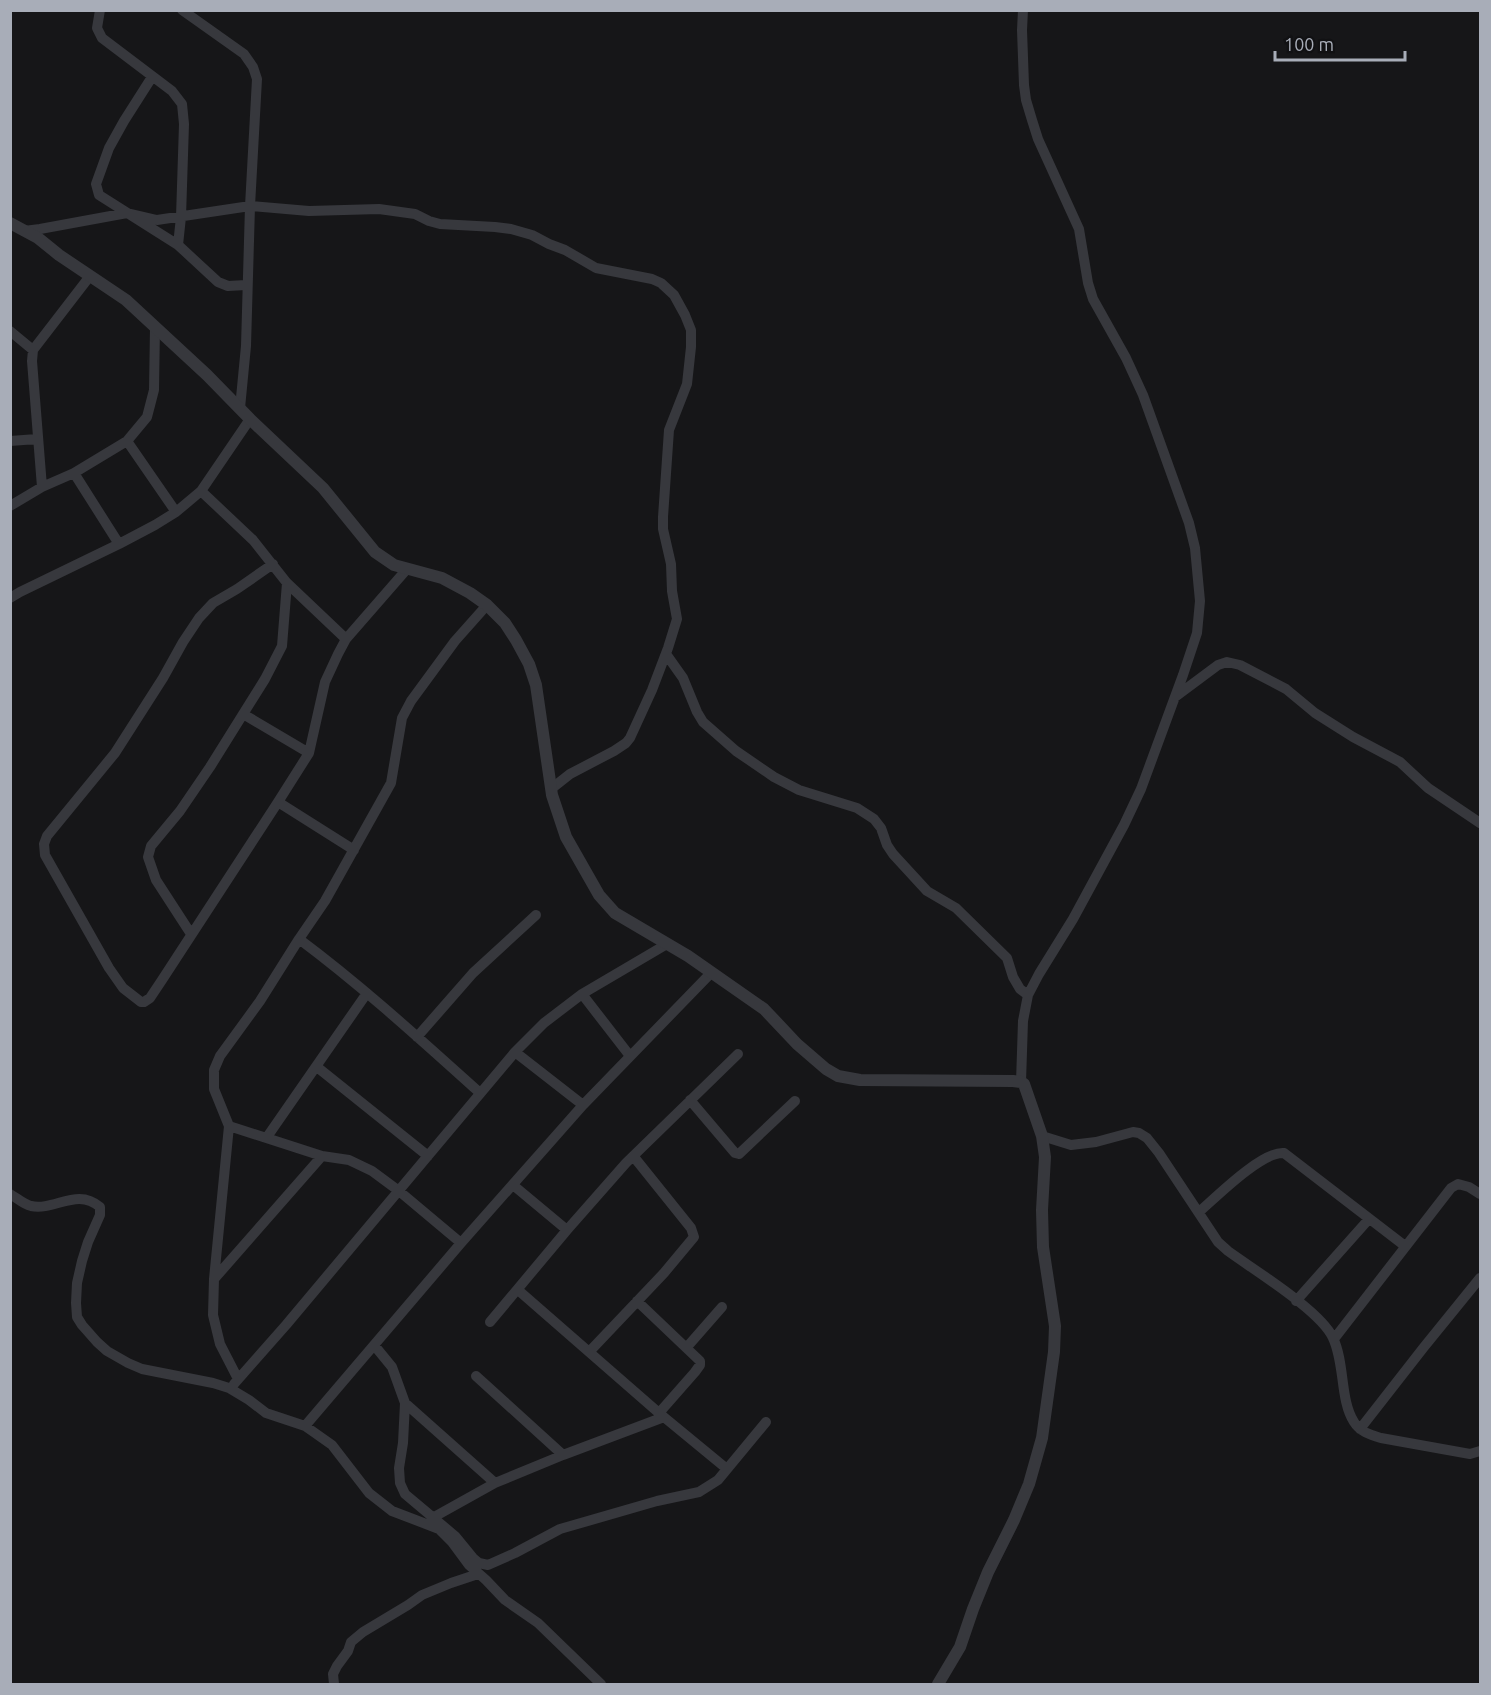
<svg xmlns="http://www.w3.org/2000/svg" width="1491" height="1695" viewBox="0 0 1491 1695" font-family="Ubuntu,sans-serif">
	<style>
		.lines { fill: none; stroke-linecap: round; stroke-linejoin: round }
		.minor { stroke: #37383d; stroke-width: 10 }
		.tertiary { stroke: #37383d; stroke-width: 12 }
	</style>
	<rect width="100%" height="100%" fill="#161618"/>
	<g class="lines">
		<!-- minor -->
		<path class="minor" d="M100 10 97 28 102 38 172 91 182 104 184 124 181 217 178 245
			M182 10 244 54 253 67 257 79 250 206 246 346 240 408
			M152 77 124 121 109 148 96 184 99 195 178 245 218 282 228 286 246 285
			M24 231 40 229 127 213 157 220 250 206 309 211 379 209 415 214 429 221 440 224 495 227 511 229 532 235 549 244 565 250 596 268 652 279 661 283 674 295 685 315 691 330V347L687 384 669 430 663 517V529L671 564 672 591 677 619 668 648 652 690 630 738 626 743 614 751 570 774 551 789
			M10 331 33 350
			M10 441 37 439
			M127 441 176 512
			M74 473 119 544
			M42 487 32 361 33 350 90 276
			M201 491 253 540 287 583 346 639
			M10 506 42 487 74 473 127 441 147 417 154 390 155 327
			M273 564 237 589 213 603 199 618 183 642 163 678 115 753 47 836 44 844 45 855 109 968 123 988 141 1002H144L150 998 162 980 278 802 309 753 325 682 338 654 346 639 407 569
			M10 598 20 592 119 544 155 525 176 512 201 491 250 419
			M666 654 683 678 697 712 703 722 736 751 774 777 799 790 857 808 874 819 881 828 887 845 893 854 927 891 956 908 1007 958 1013 977 1020 989 1028 995
			M1175 697 1218 665 1227 662 1240 665 1286 689 1315 713 1353 737 1400 762 1428 788 1480 823
			M243 714 309 753
			M278 802 354 850
			M191 934 156 880 148 857 151 846 180 811 210 767 265 679 282 646 287 583
			M299 939C362 986 421 1040 480 1093
			M582 994 630 1056
			M417 1037 473 973 536 915
			M515 1052 583 1105
			M317 1067 428 1156
			M1021 1082 1023 1021 1028 995 1039 974 1073 919 1124 825 1141 789 1183 675 1197 633 1200 601 1195 548 1189 523 1143 395 1126 358 1093 299 1088 283 1079 229 1038 139 1032 120 1026 100 1024 85 1022 30 1023 10
			M690 1100 735 1153 739 1154 795 1101
			M229 1126 322 1156 349 1160 372 1171 399 1191 461 1243
			M1042 1136 1071 1145 1096 1142 1133 1132 1139 1133 1147 1138 1159 1153 1218 1242 1228 1251C1254 1270 1321 1311 1333 1338 1345 1363 1340 1401 1354 1422 1360 1432 1371 1435 1381 1438L1470 1454 1480 1451
			M267 1137 367 993
			M513 1185 567 1230
			M10 1194C17 1198 23 1204 31 1206 55 1211 77 1187 100 1207V1215L88 1242 82 1261 77 1283 76 1303 77 1317 82 1325 97 1342 107 1351 128 1363 142 1369 213 1383 229 1388 249 1400 266 1413 305 1426 315 1433 332 1445 369 1493 392 1511 439 1529 452 1542 469 1565 486 1580 505 1600 538 1623 601 1684
			M1199 1212C1216 1197 1262 1151 1284 1153L1405 1246
			M215 1278 322 1156
			M518 1290 659 1413 727 1469
			M637 1301 700 1361V1365L695 1372 659 1413
			M1296 1301 1369 1219
			M490 1322 567 1230 626 1163 738 1054
			M1334 1339 1451 1188 1458 1184 1469 1187 1480 1194
			M374 1345 392 1367 405 1403 403 1443 399 1468 400 1483 405 1494 455 1536 473 1558 479 1563 488 1565 515 1553 560 1529 657 1501 699 1492 718 1480 766 1422
			M687 1347 722 1307
			M590 1351 664 1273 694 1237 691 1228 634 1157
			M476 1376 563 1455
			M238 1379 220 1344 213 1315 214 1279 229 1126 214 1089V1070L220 1056 260 1001 299 939 325 901 391 783 402 718 411 701 455 641 487 605
			M234 1384 286 1325 515 1052 544 1023 582 994 667 944
			M405 1403 495 1483
			M305 1426 461 1243 583 1105 711 973
			M1360 1429 1424 1347 1480 1278
			M434 1517 495 1483 563 1455 664 1417
			M334 1684 333 1674 337 1666 348 1651 351 1642 363 1632 408 1605 422 1595 451 1583 478 1574"/>
		<!-- tertiary -->
		<path class="tertiary" d="M10 223 38 238 59 255 126 300 207 375 250 419 323 488 375 552 394 565 442 578 470 593 487 605 505 623 516 640 529 664 536 685 552 795 566 837 599 895 615 913 688 956 764 1009 797 1044 826 1069 838 1076 860 1080 1013 1081 1021 1082 1024 1084 1042 1136 1045 1157 1042 1210 1043 1247 1055 1326 1054 1352 1042 1438 1029 1484 1014 1520 988 1572 973 1609 960 1647 938 1684"/>
	</g>
	<!-- border -->
	<rect width="1491" height="1695" fill="none" stroke="#a8adb8" stroke-width="24"/>
	<!-- scale -->
	<path d="M1275 51v9h130v-9" fill="none" stroke="#a8adb8" stroke-width="3"/>
	<text x="1284" y="51" font-size="18" fill="#a8adb8" stroke="#111113" stroke-width="4.5" paint-order="stroke">100 m</text>
</svg>
